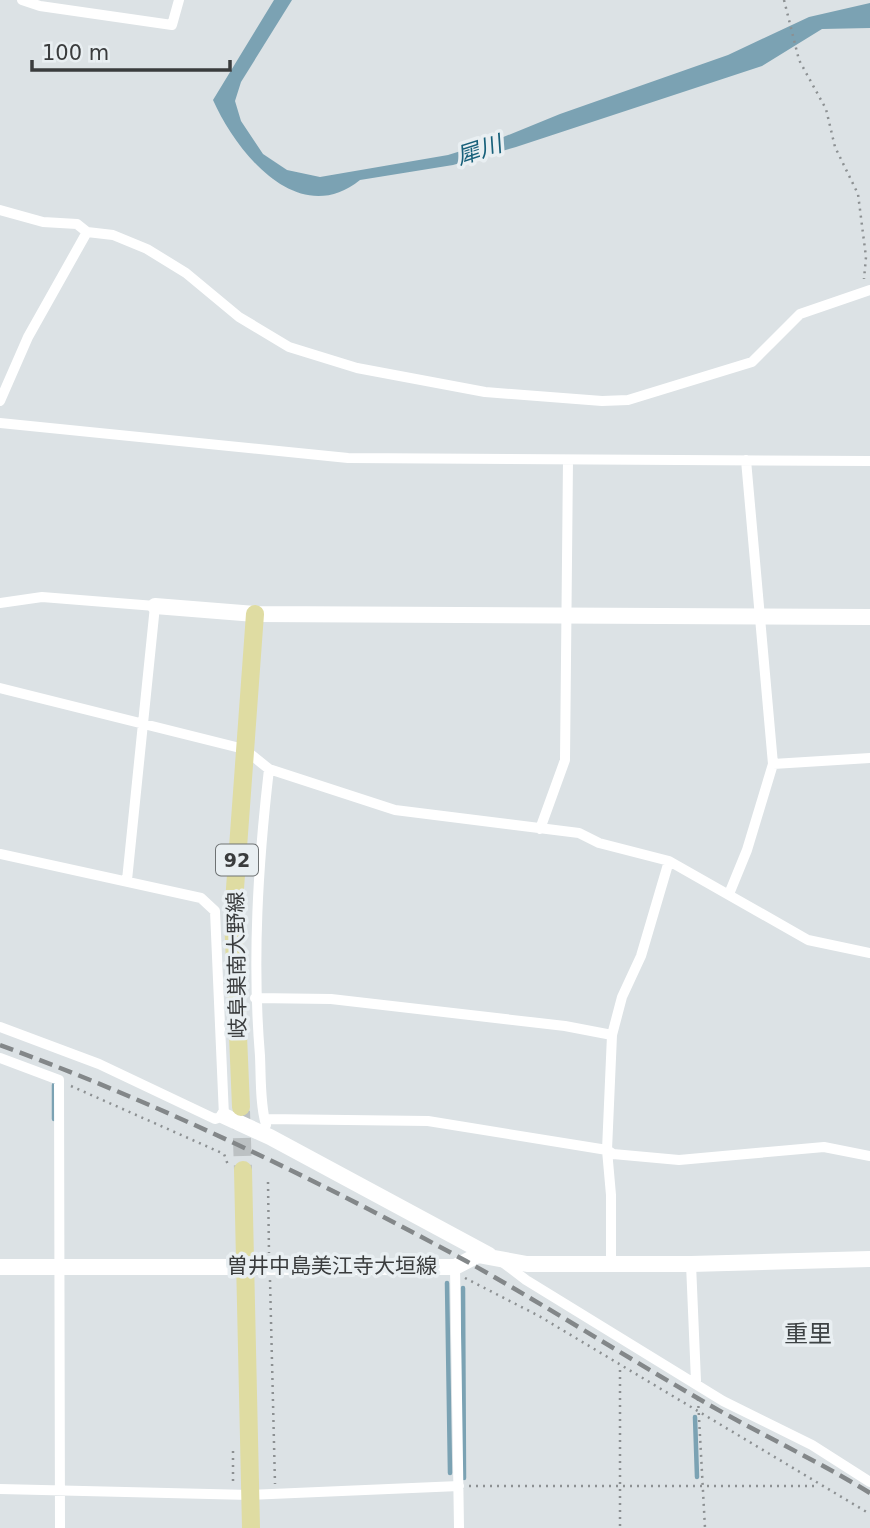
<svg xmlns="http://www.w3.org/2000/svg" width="870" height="1528" viewBox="0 0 870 1528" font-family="'DejaVu Sans','Noto Sans JP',sans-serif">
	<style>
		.water { fill: #7ba2b3 }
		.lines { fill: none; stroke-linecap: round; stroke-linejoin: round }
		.stream { stroke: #7ba2b3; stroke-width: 4.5 }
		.primary-tunnel { stroke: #bcc1c3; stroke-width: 18; stroke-dasharray: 18 9; stroke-linecap: butt }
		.path { stroke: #8c9092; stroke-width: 2.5; stroke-dasharray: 2 5; stroke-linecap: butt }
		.street { stroke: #fff; stroke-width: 10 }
		.secondary { stroke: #fff; stroke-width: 16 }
		.primary { stroke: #dfdca2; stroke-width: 18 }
		.rail { stroke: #838789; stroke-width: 4.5; stroke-dasharray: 14 7; stroke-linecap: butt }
		.labels { text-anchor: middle; stroke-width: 7; stroke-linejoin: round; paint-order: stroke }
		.shield { fill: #e9eff2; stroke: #6e7273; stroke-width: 2 }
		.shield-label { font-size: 19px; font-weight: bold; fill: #3a3c3d }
		.street-label { font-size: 21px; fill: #3a3c3d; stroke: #e9eff2 }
		.water-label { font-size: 23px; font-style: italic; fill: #17607a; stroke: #e9eff2 }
		.quarter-label { font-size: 24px; fill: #3e4345; stroke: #e9eff2 }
	</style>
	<rect width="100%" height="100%" fill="#dce2e5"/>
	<!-- water -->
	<path class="water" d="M274 0H292L241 82 235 101 241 121 263 154 287 170 320 177 448 155 496 140 560 114 728 55 809 17 870 3V28L822 29 762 66 516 147 453 165 360 180C298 230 236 152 213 100Z"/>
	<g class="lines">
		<!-- stream -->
		<path class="stream" d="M54 1085V1119
			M447 1283 450 1473
			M463 1288 464 1478
			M695 1417 697 1477"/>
		<!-- primary-tunnel -->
		<path class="primary-tunnel" d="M241 1111 243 1170"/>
		<!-- path -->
		<path class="path" d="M784 0 799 60 826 109 835 147 858 194 866 257 864 279
			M71 1086 224 1154 228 1165
			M268 1182 269 1253
			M465 1278 539 1316 870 1514
			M270 1280 275 1484
			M620 1370V1528
			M698 1399 705 1528
			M233 1451V1483
			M469 1486H816"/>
		<!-- street -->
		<path class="street" d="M22 0 40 6 172 25 179 0
			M0 210 43 222 77 224 87 232 113 235 147 249 186 273 239 317 289 347 357 368 485 392 602 401 628 400 752 362 800 314 870 290
			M0 401 28 337 87 232
			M0 423 348 458 870 461
			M0 603 42 597 155 606 127 880
			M0 688 244 749 269 769 395 810 579 833 599 843 669 861 808 940 870 953
			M773 764 870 758
			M540 829 565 760 568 460
			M0 854 201 898 215 911 224 1116 215 1119 99 1064 0 1027
			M729 894 747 850 773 764 746 460
			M255 998 331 999 565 1026 612 1035
			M0 1058 59 1080 60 1528
			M265 1119 428 1121 607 1150 613 1154 679 1160 824 1147 870 1156
			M266 1125C260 1104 261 1078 260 1056 252 960 258 865 269 769
			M501 1261 526 1280 723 1401 812 1445 870 1482
			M611 1264V1195L607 1150 612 1035 622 997 641 956 669 861
			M691 1264 696 1381
			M455 1267 459 1528
			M0 1489 251 1495 459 1486"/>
		<!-- secondary -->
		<path class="secondary" d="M155 606 255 614 870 617
			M224 1116 270 1137 489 1255
			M0 1267H455L478 1255 527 1264H691L870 1259"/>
		<!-- primary -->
		<path class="primary" d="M241 1107 233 916 255 614
			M243 1170 251 1528"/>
		<!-- rail -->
		<path class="rail" d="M0 1045C160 1104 316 1179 466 1261 543 1304 618 1352 694 1396 751 1430 813 1458 870 1493"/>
	</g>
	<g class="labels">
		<!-- shield labels -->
		<rect class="shield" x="216" y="844.5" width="42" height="31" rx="5"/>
		<g class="shield-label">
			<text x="237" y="867">92</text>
		</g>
		<!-- street labels -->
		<g class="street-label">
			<text transform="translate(237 965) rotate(-91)" y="7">岐阜巣南大野線</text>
			<text x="332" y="1273">曽井中島美江寺大垣線</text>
		</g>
		<!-- water labels -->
		<g class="water-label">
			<text transform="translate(479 150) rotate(-18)" y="8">犀川</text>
		</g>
		<!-- quarter labels -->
		<g class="quarter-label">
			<text x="808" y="1342">重里</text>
		</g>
	</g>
	<!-- scale -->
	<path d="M32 60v10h198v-10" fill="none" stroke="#3a3c3d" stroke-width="3.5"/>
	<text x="42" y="60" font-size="21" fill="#3a3c3d" stroke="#e9eff2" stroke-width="5" paint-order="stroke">100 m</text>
</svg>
